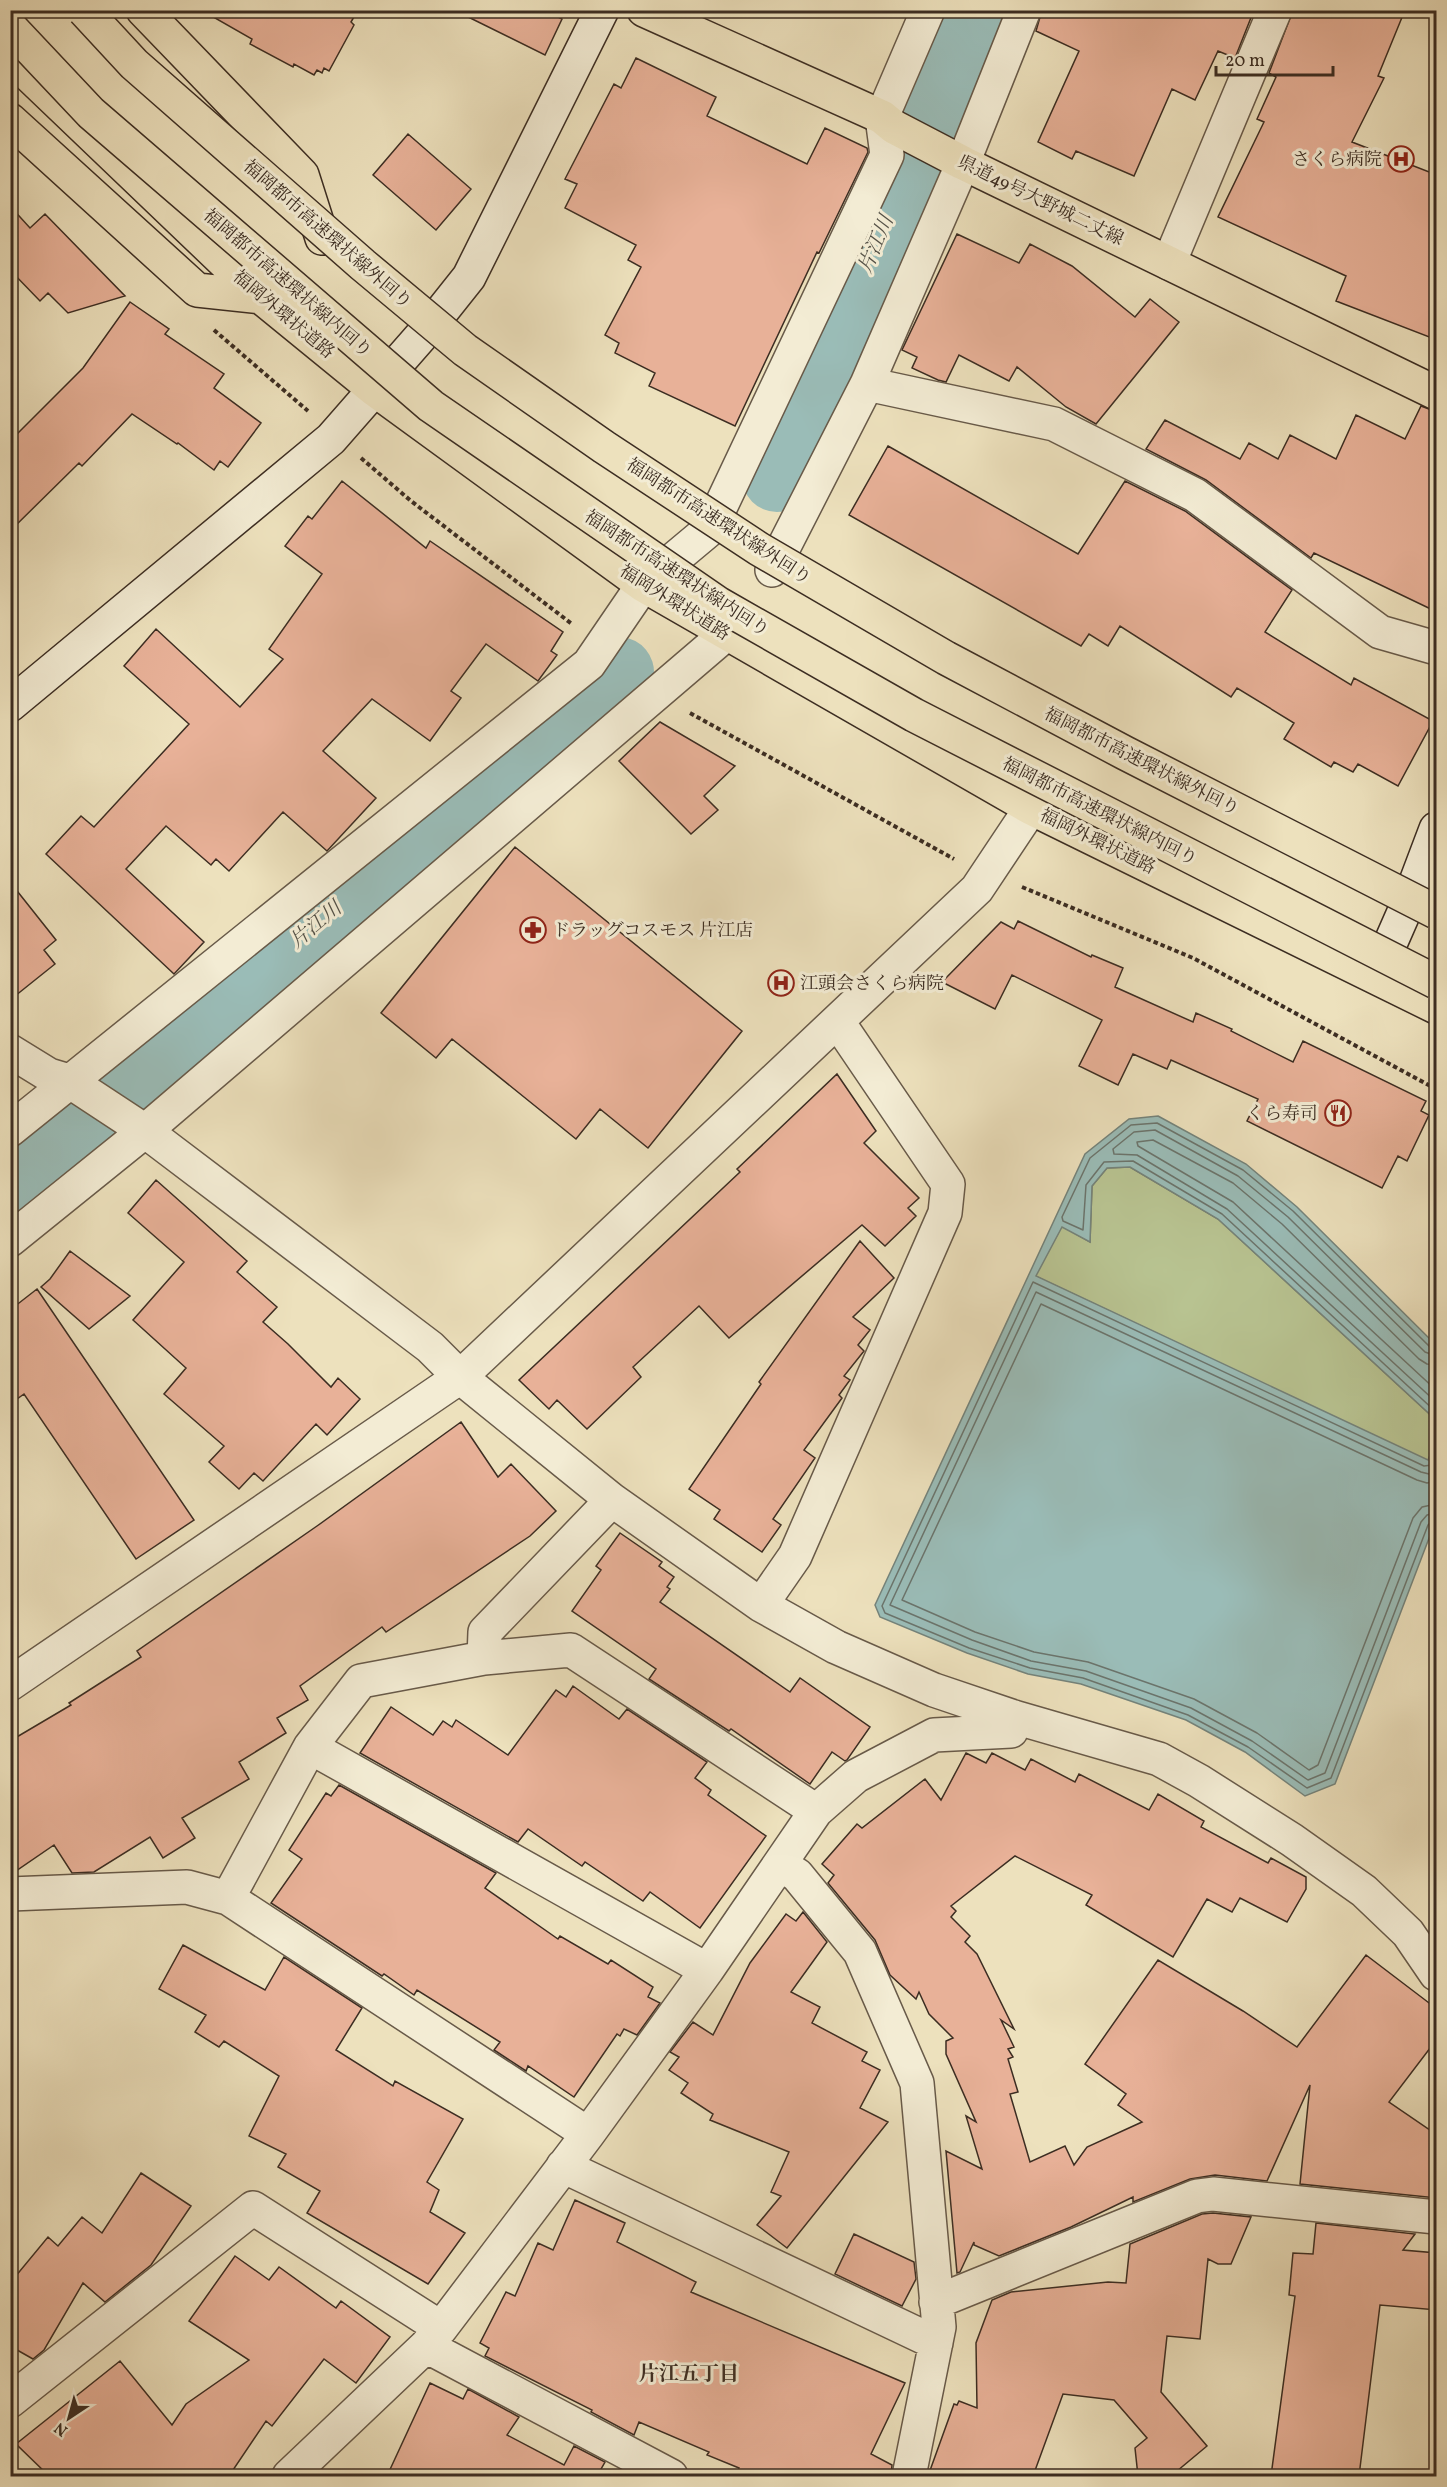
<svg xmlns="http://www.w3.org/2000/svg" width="1447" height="2487" viewBox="0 0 1447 2487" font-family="Vollkorn,'Noto Serif JP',serif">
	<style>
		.green { fill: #b8c391; stroke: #7a785a; stroke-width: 1.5 }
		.water { fill: #9abcb7; stroke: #74837b; stroke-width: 1.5 }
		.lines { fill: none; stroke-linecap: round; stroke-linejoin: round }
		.shore { stroke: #6b746c; stroke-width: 1.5 }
		.river { stroke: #9abcb7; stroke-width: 70 }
		.building { fill: #e8b198; stroke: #3c2d22; stroke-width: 1.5 }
		.street-casing { stroke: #685a49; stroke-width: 36 }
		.secondary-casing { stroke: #3c2d22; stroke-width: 36 }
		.primary-casing { stroke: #3c2d22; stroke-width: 36 }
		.highway-casing { stroke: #3c2d22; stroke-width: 36 }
		.path { stroke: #3c2d22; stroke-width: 4; stroke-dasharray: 4.5 3; stroke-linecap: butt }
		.street { stroke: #f3ecd4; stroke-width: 33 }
		.secondary { stroke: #f3ecd4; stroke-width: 33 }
		.primary { stroke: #ede1bd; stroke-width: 33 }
		.highway { stroke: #ede1bd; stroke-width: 33 }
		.highway-bridge-casing { stroke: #3c2d22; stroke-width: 36; stroke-linecap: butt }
		.highway-bridge { stroke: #ede1bd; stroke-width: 33 }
		.labels { text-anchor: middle; stroke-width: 6; stroke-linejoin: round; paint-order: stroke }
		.poi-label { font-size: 18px; fill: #3c2d22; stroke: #f3ecd4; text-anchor: end }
		.street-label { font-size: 18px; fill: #3c2d22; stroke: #f3ecd4 }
		.water-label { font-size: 20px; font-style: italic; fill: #545147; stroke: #f3ecd4 }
		.neighbourhood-label { font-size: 20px; font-weight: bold; fill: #3c2d22; stroke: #f3ecd4 }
	</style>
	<rect width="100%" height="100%" fill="#ede1bd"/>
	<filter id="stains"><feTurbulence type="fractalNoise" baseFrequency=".00333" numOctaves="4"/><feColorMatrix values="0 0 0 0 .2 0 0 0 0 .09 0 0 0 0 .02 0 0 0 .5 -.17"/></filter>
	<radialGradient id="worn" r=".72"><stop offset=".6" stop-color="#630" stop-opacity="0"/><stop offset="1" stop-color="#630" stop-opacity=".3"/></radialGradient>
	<!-- green -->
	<path class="green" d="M1130 1167 1218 1219 1436 1420V1440L1428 1461 1035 1276 1062 1226 1090 1242 1092 1186 1107 1168Z"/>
	<!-- water -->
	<path class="water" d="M1158 1116 1246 1164 1297 1207 1436 1345V1420L1218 1219 1130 1167 1107 1168 1092 1186 1090 1242 1062 1227 1036 1276 1428 1460 1436 1440V1520L1335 1784 1305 1796 1245 1752 1186 1720 1081 1684 1028 1674 967 1653 880 1617 875 1605 1085 1154 1129 1119Z"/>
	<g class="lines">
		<!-- shore -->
		<path class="shore" d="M1436 1349 1430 1347 1293 1211 1243 1170 1157 1123 1131 1125 1090 1158 1062 1217 1063 1221 1083 1230 1086 1185 1104 1162 1133 1161 1222 1214 1436 1412
			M1436 1356 1425 1352 1288 1217 1238 1176 1155 1130 1134 1132 1113 1149 1114 1154 1137 1155 1227 1209 1436 1402
			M1436 1365 1427 1364 1419 1359 1282 1224 1233 1183 1153 1140 1137 1142 1138 1146 1233 1202 1436 1390
			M1436 1456 1432 1465 1424 1466 1033 1282 882 1606 885 1613 969 1648 1030 1668 1083 1678 1188 1715 1248 1747 1307 1788 1331 1778 1428 1525 1432 1521 1436 1520
			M1436 1470 1429 1474 1421 1472 1036 1292 890 1605 972 1640 1031 1661 1086 1671 1191 1708 1252 1741 1308 1780 1325 1773 1421 1522 1427 1515 1436 1513
			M1436 1481 1427 1483 1417 1480 1041 1304 902 1600 975 1632 1034 1652 1088 1662 1194 1699 1257 1733 1309 1770 1318 1765 1413 1518 1422 1507 1436 1504"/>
		<!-- river -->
		<path class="river" d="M777 477 973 10
			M10 1177 619 672"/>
	</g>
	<!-- building -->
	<path class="building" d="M201 10H358L351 22 354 25 329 71 324 68 322 73 317 70 314 75 294 64 293 67 250 44 252 39Z
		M454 10H545L562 19 545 55Z
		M1042 10H1254L1235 58 1218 51 1195 100 1172 89 1134 176 1076 151 1072 159 1038 142 1079 51 1036 31Z
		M1293 10H1405L1378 76 1384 78 1352 142 1437 175V340L1336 301 1346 276 1218 217 1264 122 1257 119 1276 77 1269 73Z
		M636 58 716 97 707 116 807 164 825 128 867 148 868 152 819 253 817 252 735 426 649 386 655 373 615 353 619 343 605 335 641 267 628 260 636 245 565 208 577 184 565 179 614 84 621 88Z
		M408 134 471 189 436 230 373 175Z
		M10 206 30 228 45 214 125 296 68 313 48 293 40 301 10 270Z
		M957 234 1019 263 1030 244 1072 266 1135 317 1150 299 1179 322 1096 424 1066 407 1017 367 1009 381 959 355 946 382 938 380 912 368 917 357 902 350Z
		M130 302 169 329 165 334 224 374 214 388 261 423 228 467 220 461 214 470 178 443 177 444 132 414 82 466 79 463 10 531V441L83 368Z
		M1421 406 1437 412V612L1314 553 1311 558 1206 480 1146 449 1165 420 1240 459 1249 443 1278 459 1290 435 1336 459 1356 415 1405 439Z
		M888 446 1078 554 1125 481 1185 511 1292 590 1265 632 1351 685 1354 678 1433 721 1398 786 1358 764 1353 772 1334 762 1331 767 1284 739 1294 723 1237 688 1231 697 1120 626 1108 646 1089 634 1081 646 849 515Z
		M342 481 426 548 430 541 563 632 551 651 557 655 538 681 486 644 451 691 461 698 430 741 372 699 323 751 376 798 327 851 283 812 229 871 216 859 211 865 166 826 126 869 204 942 174 974 46 854 81 816 94 827 189 724 124 666 156 629 240 707 283 659 269 649 322 574 285 546 308 516 312 519Z
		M660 722 735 766 704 796 718 810 691 834 619 761Z
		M515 847 742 1031 648 1148 600 1109 576 1139 452 1039 436 1058 381 1013Z
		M10 882 56 940 44 950 55 964 10 1000Z
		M1018 921 1091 957 1092 955 1123 968 1115 987 1193 1022 1196 1013 1232 1029 1231 1031 1293 1062 1303 1041 1426 1101 1421 1111 1429 1115 1407 1161 1398 1156 1382 1188 1247 1121 1258 1099 1171 1060 1167 1069 1133 1054 1118 1085 1079 1066 1102 1020 1012 975 995 1009 942 982 1001 922 1014 929Z
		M837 1074 876 1131 864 1143 919 1198 908 1208 916 1216 885 1246 862 1225 729 1338 699 1306 633 1367 641 1377 587 1429 557 1400 549 1409 519 1380 740 1172 737 1169Z
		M156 1180 247 1261 237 1272 277 1307 263 1322 288 1344 331 1387 338 1378 360 1399 327 1435 316 1424 263 1481 254 1473 239 1489 209 1462 224 1446 164 1394 186 1368 133 1320 184 1262 128 1213Z
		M860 1241 894 1278 853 1317 870 1330 858 1345 864 1351 844 1376 850 1380 839 1395 842 1398 804 1450 815 1458 773 1519 781 1525 762 1552 714 1519 720 1510 689 1489 761 1384 759 1382Z
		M70 1251 130 1296 89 1329 41 1287 50 1279Z
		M37 1289 194 1520 136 1559 24 1394 10 1404V1310Z
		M461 1422 498 1477 511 1464 556 1511 530 1536 386 1632 382 1627 300 1686 308 1700 277 1718 286 1733 239 1762 249 1779 182 1818 195 1838 163 1858 150 1837 94 1872 72 1873 54 1845 10 1875V1741L71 1705 69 1703 141 1657 137 1651 317 1526Z
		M620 1533 662 1562 659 1566 674 1577 667 1587 670 1589 660 1602 790 1692 800 1678 870 1727 847 1760 845 1761 832 1752 810 1784 731 1729 729 1731 649 1679 656 1669 572 1611 601 1570 596 1566Z
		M573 1686 619 1719 627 1709 707 1762 695 1778 711 1790 708 1795 766 1836 700 1928 650 1892 643 1901 585 1862 582 1866 528 1829 518 1842 360 1753 391 1707 433 1735 443 1721 452 1727 456 1720 508 1755 556 1690 566 1697Z
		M966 1753 986 1763 992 1753 1025 1770 1031 1759 1075 1782 1079 1774 1149 1810 1158 1794 1204 1821 1201 1827 1268 1863 1271 1858 1306 1877V1889L1287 1922 1240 1898 1232 1912 1207 1899 1173 1957 1086 1905 1092 1895 1015 1856 951 1906 956 1911 951 1917 970 1936 965 1942 977 1954 1014 2029 1001 2020 1014 2047 1008 2049 1013 2057 1008 2059 1018 2092 1010 2094 1030 2162 1065 2146 1074 2165 1087 2147 1142 2122 1118 2105 1126 2094 1085 2064 1158 1960 1243 2011 1297 2047 1366 1955 1437 2009V2039L1389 2102 1437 2135V2198L1300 2184 1310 2085 1267 2181 1215 2175 1190 2179 1133 2202V2197L1071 2227 999 2256 974 2245V2242L960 2272 957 2273 946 2151 982 2169 966 2116 976 2122 946 2054V2041L953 2038 929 2014 919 1992 916 1999 890 1975 875 1940 828 1883 834 1875 822 1864 857 1824 862 1828 925 1779 941 1800Z
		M339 1785 496 1873 485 1888 558 1939 560 1936 608 1964 611 1960 653 1987 648 1997 660 2003 637 2035 624 2029 620 2036 617 2034 574 2097 528 2066 526 2071 494 2050 500 2042 417 1990 414 1995 384 1974 382 1976 271 1903 302 1859 289 1850 326 1793 331 1796Z
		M803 1912 827 1942 791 1992 820 2007 812 2023 867 2052 862 2061 880 2070 860 2108 888 2122 787 2248 757 2225 781 2196 771 2192 789 2152 710 2120 713 2114 681 2093 688 2083 669 2070 679 2057 670 2052 693 2022 713 2035 750 1963 786 1914 796 1921Z
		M183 1945 265 1990 284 1957 362 2008 336 2050 393 2086 395 2081 463 2119 427 2182 439 2190 430 2212 465 2233 428 2284 307 2213 320 2191 278 2167 286 2154 249 2136 279 2076 224 2041 219 2047 195 2032 206 2015 159 1989Z
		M141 2173 191 2206 151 2265 105 2302 83 2283 44 2350 33 2359 10 2346V2283L48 2237 58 2246 82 2217 102 2233Z
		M575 2200 625 2223 617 2242 696 2282 691 2292 905 2383 871 2454 892 2465 891 2476H736L739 2468 707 2455 709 2452 639 2422 634 2435 591 2412 592 2410 485 2356 489 2348 480 2343 506 2292 515 2296 538 2243 553 2250Z
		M1213 2213 1251 2217 1231 2264H1218L1208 2259 1200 2339 1167 2336 1161 2392 1207 2446 1171 2476H1138L1135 2448 1147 2438 1114 2400 1063 2394 1033 2476H928L954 2404 957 2405 959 2401 977 2408 976 2343 992 2300 1011 2292 1108 2282 1126 2283 1130 2244 1202 2214Z
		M1316 2223 1415 2234 1403 2250 1437 2253V2310L1380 2305 1359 2476H1271L1295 2296 1289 2295 1293 2253 1313 2254Z
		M854 2234 914 2262 916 2279 902 2306 835 2274Z
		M235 2256 269 2280 279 2267 336 2308 341 2301 390 2337 356 2383 324 2359 272 2426 266 2421 229 2476H49L16 2444 120 2361 172 2425 186 2404 249 2360 189 2321Z
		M430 2383 463 2399 468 2389 519 2417 507 2435 564 2465 574 2446 605 2462 597 2476H387Z"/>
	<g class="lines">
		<!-- street casing -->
		<g class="street-casing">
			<path id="street" d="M1169 263 1275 10
				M867 384 1054 424 1195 495 1380 632 1436 648
				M772 570 867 384 963 163 1024 10
				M10 1051 49 1075 69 1081 145 1131 430 1347 460 1377 612 1500 761 1605 836 1647 934 1690 1014 1717 1159 1759 1199 1781 1292 1840 1364 1891 1408 1933 1436 1974
				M10 1130 589 664 643 585 710 529 887 155 882 117 928 10
				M10 1240 145 1131 726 634
				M761 1605 795 1556 945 1213 948 1184 838 1022
				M484 1658 485 1632 612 1500
				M10 1684 460 1377 977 889 1031 808
				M310 1747 707 1970
				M781 1865 797 1875 860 1952 917 2083 939 2327 909 2476
				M10 1894 187 1887 228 1898 588 2134
				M228 1898 310 1747 361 1681 484 1658 571 1650 816 1811
				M563 2166 936 2343
				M936 2302 1197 2196 1213 2194 1436 2217
				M426 2346 671 2476
				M10 2401 253 2208 441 2328
				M289 2476 426 2346 441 2328 588 2134 707 1970 816 1811 856 1776 934 1735 1011 1731 1014 1717"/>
		</g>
		<!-- secondary casing -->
		<g class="secondary-casing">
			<path id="secondary" d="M10 705 331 439 430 326 469 277 602 10
				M1376 976 1408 903 1436 829"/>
		</g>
		<!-- primary casing -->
		<g class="primary-casing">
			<path id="primary" d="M644 10 882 117 894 127 963 163 1436 393"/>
		</g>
		<!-- highway casing -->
		<g class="highway-casing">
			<path id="highway" d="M143 10 302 175 322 238
				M10 54 29 75 261 297 375 390 643 585 1031 808 1436 1007
				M10 120 197 290 261 297"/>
		</g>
		<!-- path -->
		<path class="path" d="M214 330 308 411
			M361 458 411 501 572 624
			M690 713 954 859
			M1022 887 1193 958 1436 1089"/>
		<!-- street -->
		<use href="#street" class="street"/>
		<!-- secondary -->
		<use href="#secondary" class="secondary"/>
		<!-- primary -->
		<use href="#primary" class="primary"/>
		<!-- highway -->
		<use href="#highway" class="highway"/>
		<!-- highway-bridge casing -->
		<g class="highway-bridge-casing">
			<path id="highway-bridge" d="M84 10 134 64 363 265 465 350 604 447 759 549 946 658 1125 753 1436 912
				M10 27 91 113 431 406 719 604 914 715 1436 982"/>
		</g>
		<!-- highway-bridge -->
		<use href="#highway-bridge" class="highway-bridge"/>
	</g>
	<!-- icons -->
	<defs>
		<g id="hospital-ring" transform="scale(1.35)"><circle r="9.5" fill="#f3ecd4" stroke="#8f2418" stroke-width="1.5"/><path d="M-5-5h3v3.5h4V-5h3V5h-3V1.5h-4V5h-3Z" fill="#8f2418"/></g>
		<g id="pharmacy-ring" transform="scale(1.35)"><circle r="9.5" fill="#f3ecd4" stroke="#8f2418" stroke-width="1.5"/><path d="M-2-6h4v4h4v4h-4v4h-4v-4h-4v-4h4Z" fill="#8f2418"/></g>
		<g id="restaurant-ring" transform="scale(1.35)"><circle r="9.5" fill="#f3ecd4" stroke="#8f2418" stroke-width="1.5"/><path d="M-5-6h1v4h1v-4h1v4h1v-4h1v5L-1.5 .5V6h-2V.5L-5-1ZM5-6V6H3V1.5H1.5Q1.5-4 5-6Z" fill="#8f2418"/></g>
	</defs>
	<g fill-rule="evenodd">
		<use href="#hospital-ring" x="1401" y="159"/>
		<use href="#pharmacy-ring" x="533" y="930"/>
		<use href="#hospital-ring" x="781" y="983"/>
		<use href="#restaurant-ring" x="1338" y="1113"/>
	</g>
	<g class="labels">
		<!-- poi labels -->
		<g class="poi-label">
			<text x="1382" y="165">さくら病院</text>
			<text x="552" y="936" text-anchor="start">ドラッグコスモス 片江店</text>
			<text x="800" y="989" text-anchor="start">江頭会さくら病院</text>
			<text x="1318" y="1119">くら寿司</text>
		</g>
		<!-- street labels -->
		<g class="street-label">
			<text transform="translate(1041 200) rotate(26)" y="6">県道49号大野城二丈線</text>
			<text transform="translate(328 234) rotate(41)" y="6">福岡都市高速環状線外回り</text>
			<text transform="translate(288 283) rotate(41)" y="6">福岡都市高速環状線内回り</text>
			<text transform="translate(284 314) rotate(40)" y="6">福岡外環状道路</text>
			<text transform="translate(719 521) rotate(33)" y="6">福岡都市高速環状線外回り</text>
			<text transform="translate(677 573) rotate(33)" y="6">福岡都市高速環状線内回り</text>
			<text transform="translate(675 602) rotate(32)" y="6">福岡外環状道路</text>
			<text transform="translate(1142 761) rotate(27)" y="6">福岡都市高速環状線外回り</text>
			<text transform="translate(1100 811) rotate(27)" y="6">福岡都市高速環状線内回り</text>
			<text transform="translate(1098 841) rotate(26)" y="6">福岡外環状道路</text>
		</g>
		<!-- water labels -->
		<g class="water-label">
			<text transform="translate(875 244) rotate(-67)" y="7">片江川</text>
			<text transform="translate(315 924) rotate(-40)" y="7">片江川</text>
		</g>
		<!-- neighbourhood labels -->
		<g class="neighbourhood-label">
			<text x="689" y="2380">片江五丁目</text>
		</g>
	</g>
	<!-- margin -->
	<rect width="1447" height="2487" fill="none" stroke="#ede1bd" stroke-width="36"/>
	<rect x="12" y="12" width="1423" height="2463" fill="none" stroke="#3c2d22" stroke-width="3"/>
	<rect x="18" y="18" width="1411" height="2451" fill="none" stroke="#3c2d22" stroke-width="1.5"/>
	<!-- north arrow -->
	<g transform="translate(69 2418) rotate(216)" stroke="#f3ecd4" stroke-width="4.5" paint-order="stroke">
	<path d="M0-4.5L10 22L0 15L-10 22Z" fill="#3c2d22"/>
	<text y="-9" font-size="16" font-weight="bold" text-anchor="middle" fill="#3c2d22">N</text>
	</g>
	<!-- scale -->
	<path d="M1216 66v9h117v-9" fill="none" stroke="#3c2d22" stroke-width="3"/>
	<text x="1225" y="66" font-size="18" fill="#3c2d22" stroke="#f3ecd4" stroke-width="4.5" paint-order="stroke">20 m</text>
	<rect width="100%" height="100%" filter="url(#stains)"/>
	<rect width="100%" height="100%" fill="url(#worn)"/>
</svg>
